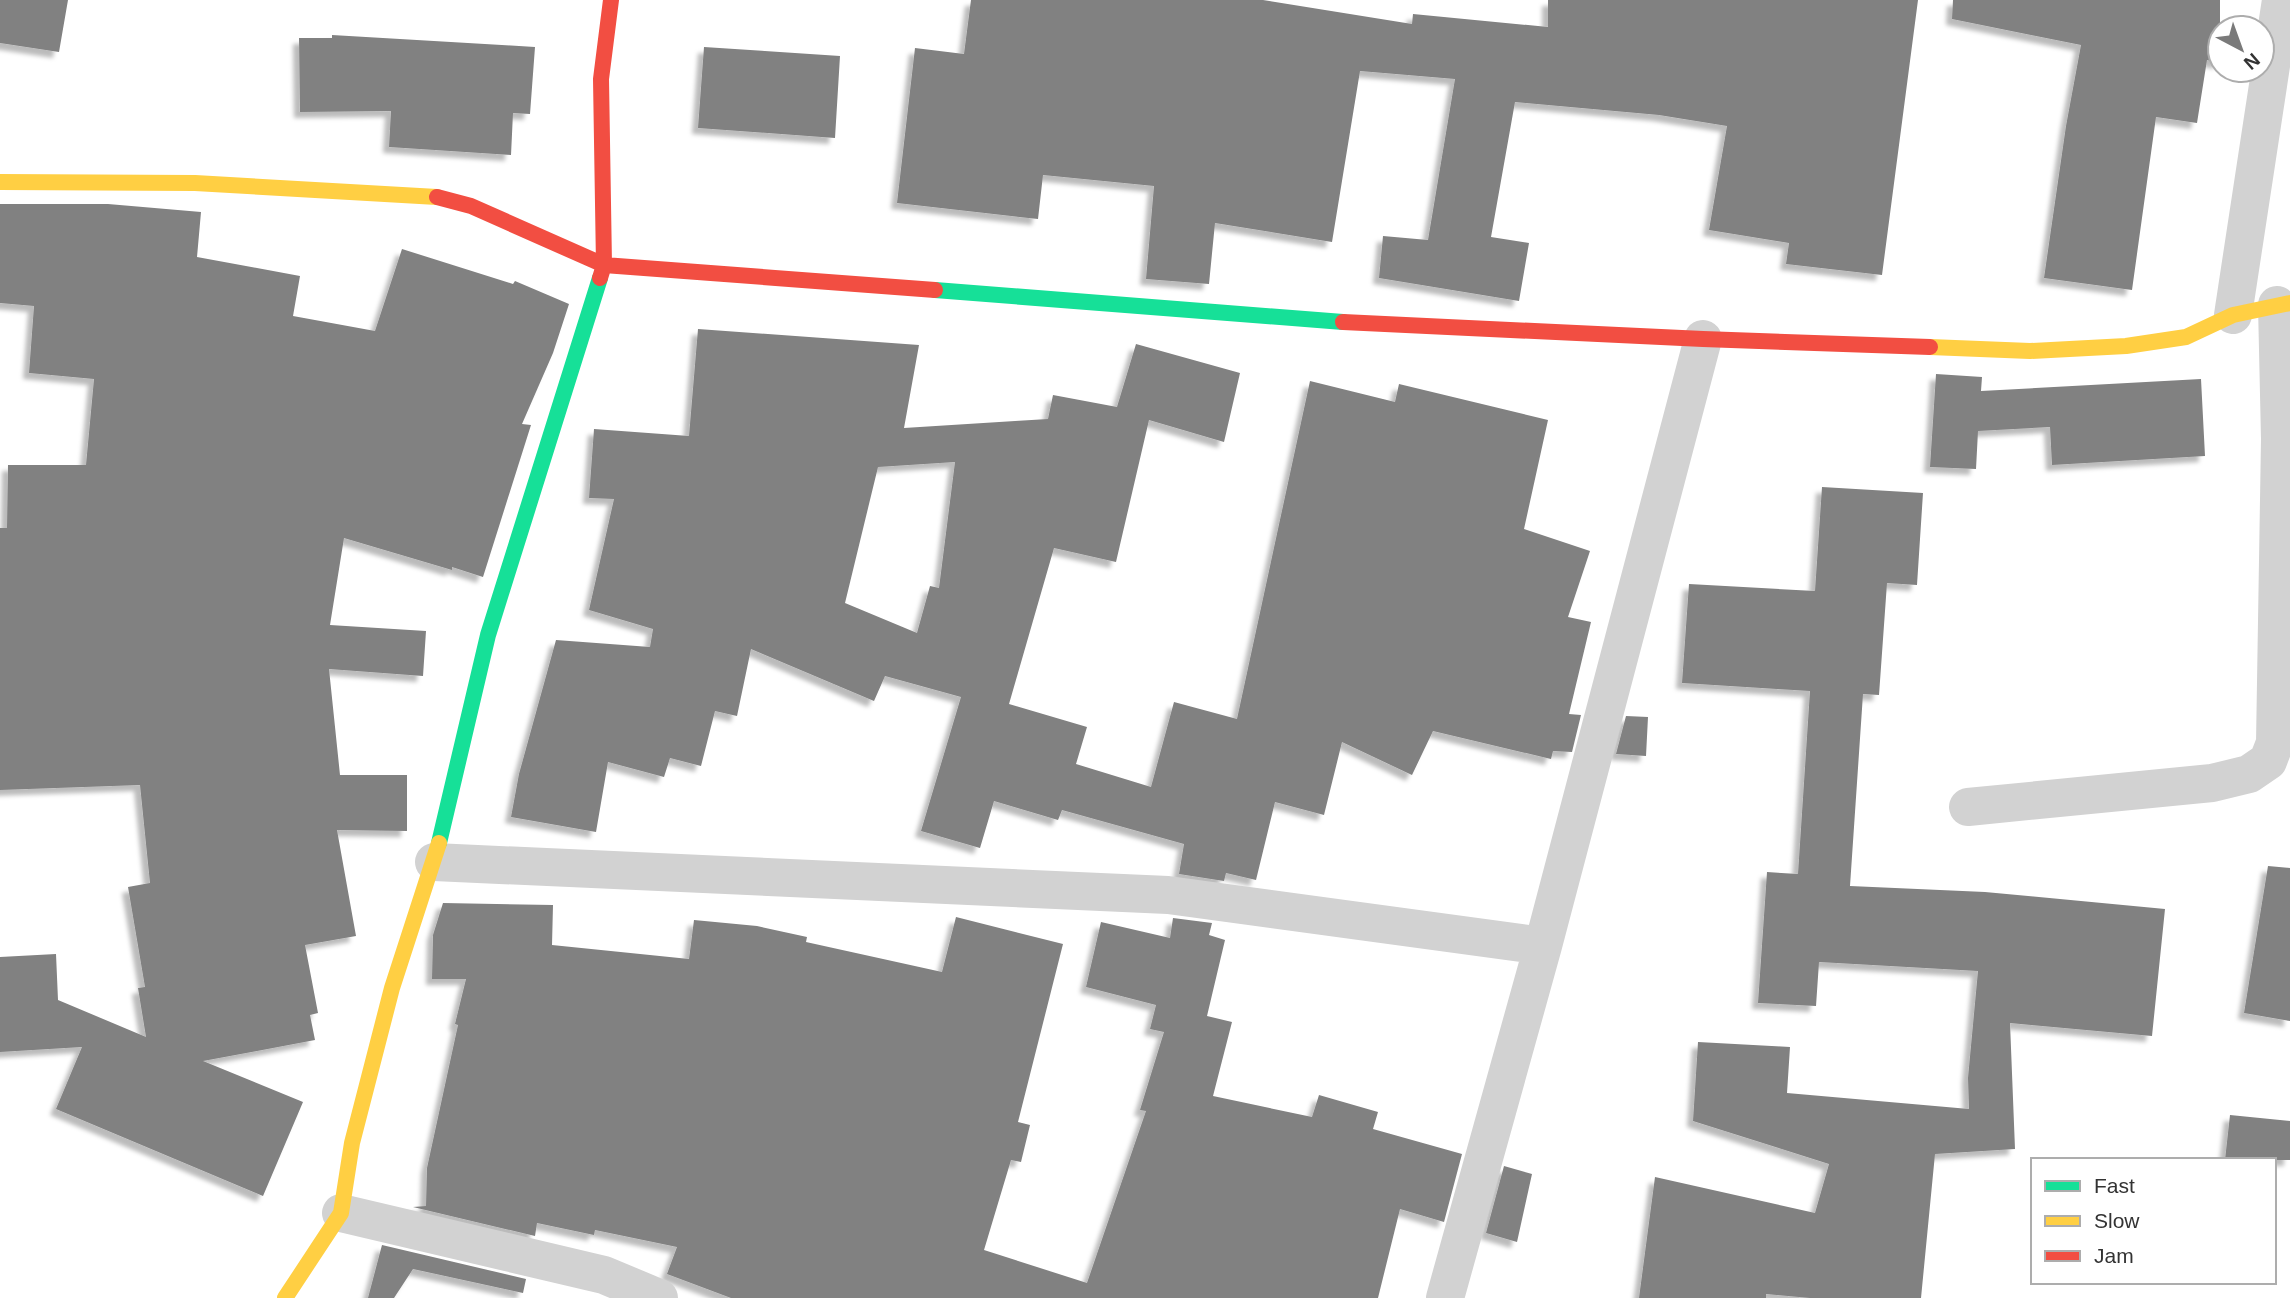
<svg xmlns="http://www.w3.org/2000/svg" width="2290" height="1298" viewBox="0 0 2290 1298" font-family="Helvetica,sans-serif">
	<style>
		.building { fill: #818181; fill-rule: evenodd; filter: url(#shadow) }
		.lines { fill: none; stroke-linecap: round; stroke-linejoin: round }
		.street { stroke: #d2d2d2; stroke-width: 38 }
		.fast { stroke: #16e098; stroke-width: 16 }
		.slow { stroke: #ffcf43; stroke-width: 16 }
		.jam { stroke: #f24e42; stroke-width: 16 }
	</style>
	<defs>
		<filter id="shadow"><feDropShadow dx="-6" dy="6" stdDeviation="2" flood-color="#0004"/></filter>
	</defs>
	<rect width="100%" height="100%" fill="#fff"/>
	<!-- building -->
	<path class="building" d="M0 0H68L59 52 0 43Z
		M971 0H1263L1412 24 1413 14 1548 27V0H1918L1882 275 1786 264 1789 243 1709 230 1727 126 1659 115 1515 102 1491 237 1529 243 1519 301 1379 278 1383 236 1428 240 1455 79 1360 71 1332 242 1215 223 1209 284 1146 279 1154 186 1043 175 1038 219 897 203 915 48 964 54Z
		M1953 0H2220V63L2207 60 2197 123 2156 117 2132 290 2044 278 2066 126 2081 45 1952 19Z
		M332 35 535 47 530 114 513 113 511 155 389 147 391 111 300 112 299 38H332Z
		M704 47 840 56 835 138 698 128Z
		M0 204H108L201 212 197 257 300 276 293 316 375 331 402 249 513 284 515 281 569 304 553 353 522 424 531 425 483 577 452 567V570L344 538 330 625 426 631 423 676 329 669 340 775H407V831L337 830 356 936 305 945 318 1013 310 1015 315 1040 203 1061 303 1102 263 1196 56 1109 82 1047 0 1052V957L56 954 58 1000 146 1037 138 988 145 987 128 887 150 883 140 785 0 790V528H7L8 465H86L94 379 29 373 34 306 0 303Z
		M698 329 919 345 904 428 1048 419 1053 395 1117 407 1136 344 1240 373 1224 442 1149 420 1116 562 1054 548 1009 704 1087 727 1076 764 1151 787 1174 702 1237 719 1310 381 1395 402 1399 384 1548 420 1524 529 1590 551 1568 617 1591 622 1569 714 1581 715 1572 752 1553 751 1551 759 1433 731 1412 775 1342 742 1324 815 1275 802 1256 880 1226 873 1224 881 1179 874 1184 844 1062 810 1058 820 994 801 980 848 921 831 961 697 885 676 874 701 751 649 737 716 715 711 701 766 670 758 664 777 608 762 596 832 511 817 519 774 556 640 650 647 653 629 589 610 614 499 589 498 594 429 689 436ZM955 462 939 588 930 586 917 633 845 603 878 467Z
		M1936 374 1982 377 1981 391 2201 379 2205 456 2052 465 2050 427 1978 431 1976 469 1930 467Z
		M1822 487 1923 493 1917 585 1887 583 1879 695 1863 694 1850 886 1985 892 2165 909 2152 1036 2010 1023 2015 1149 1935 1154 1921 1298H1810L1766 1294V1298H1639L1655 1177 1815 1213 1829 1164 1693 1121 1698 1042 1790 1047 1787 1093 1969 1109 1968 1078 1978 971 1819 962 1816 1006 1758 1003 1767 872 1798 874 1810 691 1682 683 1689 584 1815 591Z
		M1626 716 1648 717 1646 756 1616 754Z
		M2268 866 2290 868V1021L2244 1013Z
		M443 903 553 905 552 945 689 959 694 920 757 926 807 937 806 942 942 972 956 917 1063 944 1018 1122 1030 1125 1021 1162 1011 1160 984 1250 1087 1283 1146 1111 1140 1110 1164 1032 1150 1029 1156 1005 1086 987 1101 922 1170 938 1173 918 1212 923 1209 935 1225 940 1207 1016 1232 1022 1213 1096 1312 1117 1319 1095 1378 1112 1373 1129 1462 1154 1444 1222 1400 1209 1378 1298H731L667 1274 677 1247 595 1230 594 1235 537 1223 535 1236 413 1207 426 1206 427 1168 458 1025 455 1024 466 979H432L433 935Z
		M2230 1115 2290 1121V1160H2225Z
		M1504 1166 1532 1174 1517 1242 1486 1233Z
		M382 1245 526 1279 523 1293 413 1269 394 1298H368Z"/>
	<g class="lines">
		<!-- street -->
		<path class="street" d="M2233 315 2281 0
			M1968 807 2212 783 2249 774 2268 761 2275 743 2280 439 2277 305
			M434 862 1168 895 1543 946
			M341 1213 604 1275 659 1298
			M1445 1298 1543 946 1703 339"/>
		<!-- fast -->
		<path class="fast" d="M935 290 1343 322
			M439 843 488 635 600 278"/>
		<!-- slow -->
		<path class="slow" d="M0 182 195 183 437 197
			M1930 347 2030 351 2126 346 2186 337 2233 315 2290 303
			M285 1298 341 1213 352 1143 392 988 439 843"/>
		<!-- jam -->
		<path class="jam" d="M437 197 471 206 604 265 935 290
			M600 278 604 265 601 79 611 0
			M1343 322 1703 339 1930 347"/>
	</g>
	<!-- legend -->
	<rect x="2031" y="1158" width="245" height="126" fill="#ffffff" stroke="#adadad" stroke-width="2"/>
	<rect x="2045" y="1181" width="35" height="10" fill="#16e098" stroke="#adadad" stroke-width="2"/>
	<text x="2094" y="1193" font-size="21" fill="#333333">Fast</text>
	<rect x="2045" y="1216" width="35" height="10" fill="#ffcf43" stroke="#adadad" stroke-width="2"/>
	<text x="2094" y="1228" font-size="21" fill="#333333">Slow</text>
	<rect x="2045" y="1251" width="35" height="10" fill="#f24e42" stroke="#adadad" stroke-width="2"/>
	<text x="2094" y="1263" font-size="21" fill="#333333">Jam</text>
	<!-- north arrow -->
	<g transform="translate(2241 49) rotate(139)"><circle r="33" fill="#ffffff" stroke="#adadad" stroke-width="2"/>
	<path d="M0-5L12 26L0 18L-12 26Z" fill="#7a7a7a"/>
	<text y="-10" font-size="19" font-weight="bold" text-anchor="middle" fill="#333333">N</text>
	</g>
</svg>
